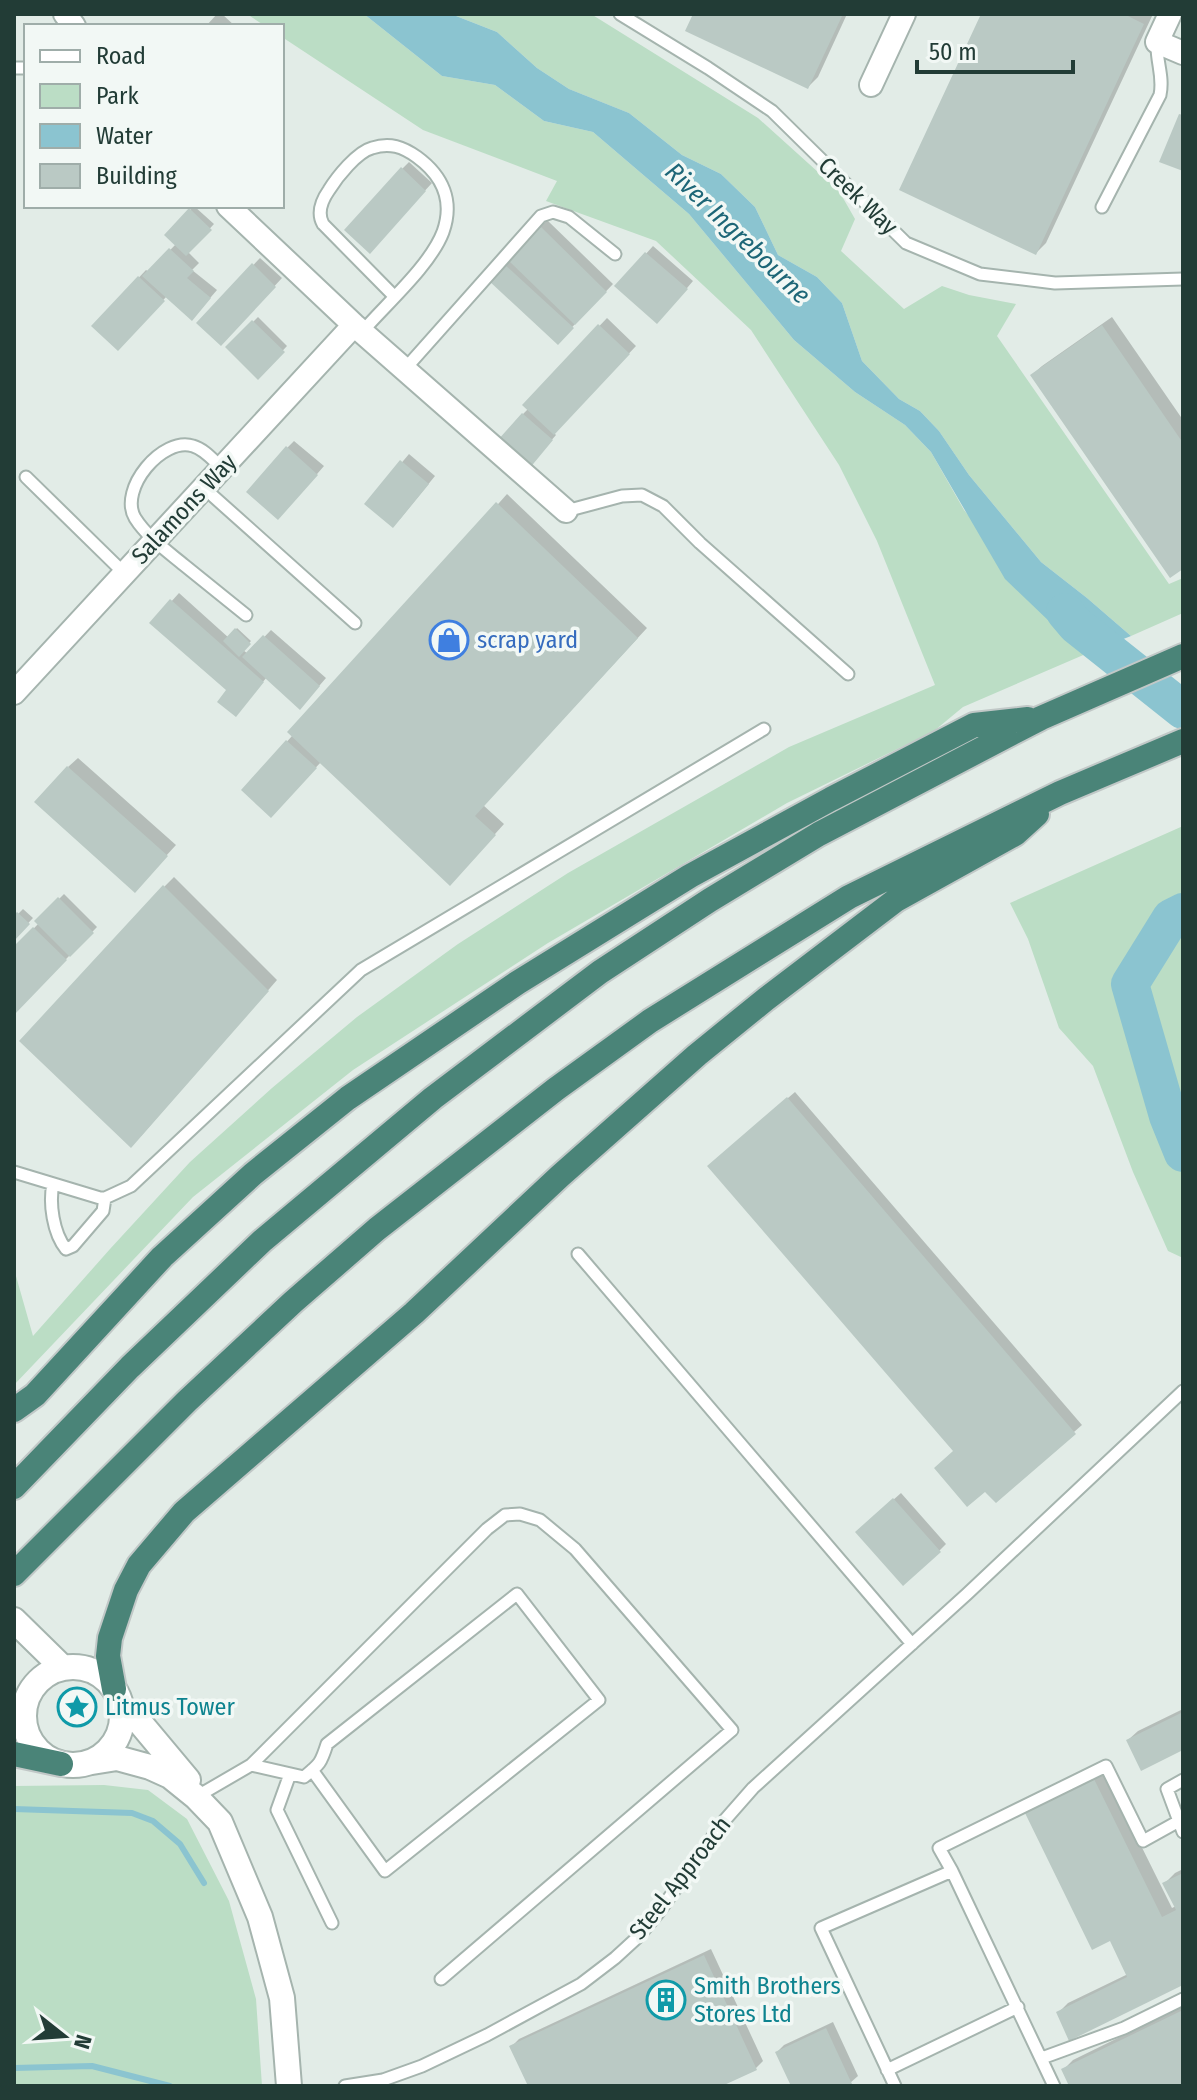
<svg xmlns="http://www.w3.org/2000/svg" width="1197" height="2100" viewBox="0 0 1197 2100" font-family="'Fira Sans Condensed',sans-serif">
	<style>
		.green { fill: #bbddc5 }
		.water { fill: #8bc4d0 }
		.shadow { fill: #0003 }
		.lines { fill: none; stroke-linecap: round; stroke-linejoin: round }
		.stream { stroke: #8bc4d0; stroke-width: 6 }
		.river { stroke: #8bc4d0; stroke-width: 38 }
		.building { fill: #bac9c4 }
		.service-casing { stroke: #a5b4ae; stroke-width: 15 }
		.minor-casing { stroke: #a5b4ae; stroke-width: 26 }
		.tertiary-casing { stroke: #a5b4ae; stroke-width: 28 }
		.trunk-casing { stroke: #c1c8c7; stroke-width: 28 }
		.service { stroke: #fff; stroke-width: 11 }
		.minor { stroke: #fff; stroke-width: 22 }
		.tertiary { stroke: #fff; stroke-width: 24 }
		.trunk { stroke: #4a8478; stroke-width: 24 }
		.labels { text-anchor: middle; stroke-width: 7; stroke-linejoin: round; paint-order: stroke }
		.street-label { font-size: 24px; fill: #223c36; stroke: #f2f8f5 }
		.shop-label { font-size: 24px; fill: #366cbe; stroke: #f2f8f5; text-anchor: start }
		.culture-label { font-size: 24px; fill: #0d838f; stroke: #f2f8f5; text-anchor: start }
		.water-label { font-size: 26px; font-style: italic; fill: #1d6677; stroke: #f2f8f5 }
	</style>
	<rect width="100%" height="100%" fill="#e2ece7"/>
	<!-- green -->
	<path class="green" d="M247 14H364L442 76 495 85 544 121 593 132 689 214 794 340 855 392 905 425 931 452 964 510 1075 646 1088 653 963 707 934 731 787 803 548 943 353 1070 193 1197 14 1385V1269L33 1336 110 1249 190 1162 272 1088 357 1017 458 944 568 873 789 747 935 685 877 541 839 465 751 330 656 241 546 201 557 181 423 130 282 37V26H265Z
		M451 14H591L758 118 839 191 855 219 841 251 904 309 942 286 969 295 1016 304 997 336 1169 584 1183 578V613L1131 636 1087 598 1041 562 969 475 939 431 920 411 899 399 862 361 842 303 817 277 778 255 755 207 721 174 682 155 629 113 569 89 537 68 497 32Z
		M1183 826V1258L1168 1251 1133 1172 1093 1066 1059 1028 1028 939 1010 903Z
		M104 1785 148 1790 187 1819 229 1901 256 1999 262 2086H14V1786Z"/>
	<!-- water -->
	<path class="water" d="M364 14H451L497 32 537 68 569 89 629 113 682 155 721 174 755 207 778 255 817 277 842 303 862 361 899 399 920 411 939 431 969 475 1041 562 1087 598 1131 636 1088 653 1075 646 1005 579 931 452 905 425 855 392 794 340 689 214 593 132 544 121 495 85 442 76Z"/>
	<!-- shadow -->
	<path class="shadow" d="M217 14H222L235 26H206Z
		M695 14H847L818 77 808 87Z
		M983 14H1153L1046 243 1036 253Z
		M409 162 432 183 376 244 402 169Z
		M194 206 214 224 188 252 199 263 192 270 217 290 199 311 167 296 118 348 94 325 146 270 149 272 176 244 167 235Z
		M547 220 613 284 558 342 491 280Z
		M653 246 693 281 664 315 617 286Z
		M260 258 282 278 221 344 198 323Z
		M258 317 287 346 258 377 228 347Z
		M1112 317 1183 420V567L1032 375 1042 366Z
		M607 318 636 346 554 433 556 435 529 466 523 414 529 408 525 404Z
		M294 441 324 466 285 511 287 448Z
		M409 454 435 476 400 519 367 504Z
		M507 494 647 628 483 805 504 824 459 874 321 762 271 815 244 790Z
		M179 593 229 638 237 628 251 641 243 650 248 654 271 630 326 678 307 700 267 677 242 707 229 690 152 623Z
		M78 758 176 845 144 880 68 767Z
		M174 877 277 980 141 1136 164 887Z
		M64 894 97 927 14 1013V949L39 923 37 921Z
		M23 909 33 918 14 938V918Z
		M795 1092 1082 1425 996 1500 717 1159Z
		M901 1493 946 1544 939 1551 865 1525Z
		M1183 1709V1747L1128 1740 1138 1731Z
		M1104 1771 1172 1908 1176 1906 1165 1883 1175 1873 1183 1869V1983L1058 2013 1068 2003 1128 1974 1111 1939 1027 1813 1037 1804Z
		M711 1949 763 2061 756 2068 717 2086H530L512 2046 519 2039Z
		M1183 2006V2083L1177 2086H1071L1063 2070 1073 2060Z
		M833 2022 858 2076 850 2083 843 2086H793L777 2052 784 2045Z"/>
	<g class="lines">
		<!-- stream -->
		<path class="stream" d="M14 1809 132 1813 153 1821 180 1844 204 1883
			M14 2068 92 2066 170 2086"/>
		<!-- river -->
		<path class="river" d="M1065 612 1076 625 1183 710
			M1183 912 1171 918 1130 984 1168 1116 1183 1153"/>
	</g>
	<!-- building -->
	<path class="building" d="M693 14H843L808 89 685 31Z
		M981 14H1124L1144 24 1036 255 899 190Z
		M1179 114 1183 115V171L1159 162Z
		M401 167 426 191 370 254 344 230Z
		M189 208 212 230 186 256 164 235Z
		M539 225 607 292 575 325 507 259Z
		M169 248 194 271 187 278 211 298 192 321 142 276Z
		M645 252 688 289 657 324 614 286Z
		M252 263 276 287 221 346 196 323Z
		M503 263 574 328 558 345 488 280Z
		M138 276 165 301 118 351 91 326Z
		M252 320 285 352 258 380 225 347Z
		M598 324 630 354 554 435 522 405Z
		M1102 325 1183 443V569L1170 578 1030 375Z
		M522 413 553 440 529 469 497 441Z
		M286 446 318 475 278 520 246 492Z
		M400 460 429 484 393 528 364 504Z
		M496 502 638 638 475 816 496 835 450 886 287 732Z
		M170 599 264 682 236 717 217 702 226 690 149 623Z
		M235 628 251 644 239 657 223 641Z
		M263 635 320 686 300 710 242 657Z
		M286 740 317 768 271 818 241 790Z
		M67 766 168 856 135 893 34 802Z
		M163 885 269 991 131 1148 19 1041Z
		M58 897 94 933 70 957 34 921Z
		M17 912 30 924 14 941V915Z
		M33 927 67 960 14 1015V946Z
		M787 1097 1076 1434 996 1503 985 1492 967 1507 934 1468 953 1451 707 1166Z
		M893 1498 941 1552 903 1586 855 1532Z
		M1183 1712V1750L1141 1771 1126 1740Z
		M1094 1779 1162 1917 1176 1910 1162 1883 1183 1873V1985L1069 2041 1056 2012 1127 1977 1110 1941 1092 1950 1025 1813Z
		M704 1955 757 2070 722 2086H528L509 2046Z
		M1183 2010V2085L1069 2086 1061 2069Z
		M826 2028 852 2084 791 2086 775 2052Z"/>
	<g class="lines">
		<!-- service casing -->
		<g class="service-casing">
			<path id="service" d="M620 14 708 68 772 111 906 243 980 274 1055 283 1183 279
				M14 68H26
				M1102 207 1160 95C1164 76 1156 62 1157 42
				M362 332C386 304 430 266 443 232 454 201 443 176 417 157 403 147 390 142 372 148 357 152 337 177 329 190 322 200 317 213 323 224L394 296
				M405 369 541 216 553 212 569 217 615 254
				M222 468C213 460 204 449 193 446 163 436 118 489 135 518 147 537 167 551 184 565 204 581 225 598 246 615
				M26 477 124 573
				M204 488 355 623
				M566 511 622 496 642 495 663 506 700 543 848 674
				M14 1172 100 1198H105L131 1186 361 970 764 729
				M53 1184C49 1203 53 1233 66 1249L73 1246 103 1211 105 1198
				M578 1254 912 1644
				M251 1765 304 1777C320 1764 321 1763 327 1744L517 1594 599 1700 385 1871 312 1770
				M290 1774 277 1810 332 1923
				M1183 1780 1167 1789 1183 1832
				M196 1797 251 1765 487 1529 505 1515 520 1514 540 1520 575 1549 732 1730 441 1979
				M952 1871 939 1848 1106 1766 1143 1841 1179 1821
				M1042 2058 1124 2028 1183 1999
				M887 2070 1018 2007
				M345 2086 383 2080 422 2066 487 2035 581 1984 615 1958 639 1936 659 1912 724 1821 753 1788 967 1594 1183 1391
				M895 2086 821 1928 952 1871 1054 2086"/>
		</g>
		<!-- minor casing -->
		<g class="minor-casing">
			<path id="minor" d="M65 14 74 26
				M1170 14 1157 42 1183 53
				M871 85 904 14
				M228 206 354 325 566 511
				M14 693 354 325"/>
		</g>
		<!-- tertiary casing -->
		<g class="tertiary-casing">
			<path id="tertiary" d="M14 1620 63 1668
				M24 1716a49 49 0 1 1 98 0a49 49 0 1 1-98 0Z
				M122 1709 137 1719 188 1780
				M92 1762 117 1758 150 1767 170 1776 196 1797 220 1822 260 1917 282 1998 289 2086"/>
		</g>
		<!-- trunk casing -->
		<g class="trunk-casing">
			<path id="trunk" d="M14 1410 35 1395 162 1257 253 1174 348 1098 517 983 690 876 831 799 974 725 1028 719
				M14 1487 130 1367 262 1241 433 1098 600 972 710 900 819 834 1041 718 1183 656
				M14 1574 187 1401 293 1302 377 1229 556 1089 650 1021 849 897 1060 793 1183 741
				M114 1689 108 1656 110 1638 126 1590 139 1565 184 1512 414 1313 560 1176 697 1055 766 999 896 900 1015 834 1037 814
				M14 1754 61 1764"/>
		</g>
		<!-- service -->
		<use href="#service" class="service"/>
		<!-- minor -->
		<use href="#minor" class="minor"/>
		<!-- tertiary -->
		<use href="#tertiary" class="tertiary"/>
		<!-- trunk -->
		<use href="#trunk" class="trunk"/>
	</g>
	<!-- icons -->
	<defs>
		<g id="shop-ring" transform="scale(2)"><circle r="9.5" fill="#f2f8f5" stroke="#3f7fe0" stroke-width="1.5"/><path d="M-5-2.5h2.3a2.7 3.5 0 0 1 5.4 0H5L5.5 6h-11ZM-1.5-2.5h3a1.5 2.3 0 0 0-3 0Z" fill="#3f7fe0"/></g>
		<g id="sight-ring" transform="scale(2)"><circle r="9.5" fill="#f2f8f5" stroke="#0f9aa8" stroke-width="1.5"/><path d="M0-6L1.8-2.2L6-1.7L2.9 1.2L3.7 5.4L0 3.3L-3.7 5.4L-2.9 1.2L-6-1.7L-1.8-2.2Z" fill="#0f9aa8"/></g>
		<g id="building-ring" transform="scale(2)"><circle r="9.5" fill="#f2f8f5" stroke="#0f9aa8" stroke-width="1.5"/><path d="M-4-6H4V6H1V3H-1V6H-4ZM-2.5-4.3h1.7v1.8h-1.7ZM.8-4.3h1.7v1.8H.8ZM-2.5-1h1.7V.8h-1.7ZM.8-1h1.7V.8H.8Z" fill="#0f9aa8"/></g>
	</defs>
	<g fill-rule="evenodd">
		<use href="#shop-ring" x="449" y="640"/>
		<use href="#sight-ring" x="77" y="1707"/>
		<use href="#building-ring" x="666" y="2000"/>
	</g>
	<g class="labels">
		<!-- street labels -->
		<g class="street-label">
			<text transform="translate(858 196) rotate(44)" y="8">Creek Way</text>
			<text transform="translate(184 509) rotate(-47)" y="8">Salamons Way</text>
			<text transform="translate(680 1878) rotate(-52)" y="8">Steel Approach</text>
		</g>
		<!-- shop labels -->
		<g class="shop-label">
			<text x="477" y="648">scrap yard</text>
		</g>
		<!-- culture labels -->
		<g class="culture-label">
			<text x="105" y="1715">Litmus Tower</text>
			<text x="694" y="1994">Smith Brothers<tspan x="694" dy="28">Stores Ltd</tspan></text>
		</g>
		<!-- water labels -->
		<g class="water-label">
			<text transform="translate(738 233) rotate(44)" y="9">River Ingrebourne</text>
		</g>
	</g>
	<!-- border -->
	<rect width="1197" height="2100" fill="none" stroke="#223c36" stroke-width="32"/>
	<!-- legend -->
	<rect x="24" y="24" width="260" height="184" fill="#f2f8f5" stroke="#9fada9" stroke-width="2"/>
	<rect x="40" y="50" width="40" height="12" fill="#ffffff" stroke="#9fada9" stroke-width="2"/>
	<text x="96" y="64" font-size="24" fill="#223c36">Road</text>
	<rect x="40" y="84" width="40" height="24" fill="#bbddc5" stroke="#9fada9" stroke-width="2"/>
	<text x="96" y="104" font-size="24" fill="#223c36">Park</text>
	<rect x="40" y="124" width="40" height="24" fill="#8bc4d0" stroke="#9fada9" stroke-width="2"/>
	<text x="96" y="144" font-size="24" fill="#223c36">Water</text>
	<rect x="40" y="164" width="40" height="24" fill="#bac9c4" stroke="#9fada9" stroke-width="2"/>
	<text x="96" y="184" font-size="24" fill="#223c36">Building</text>
	<!-- north arrow -->
	<g transform="translate(64 2036) rotate(107)" stroke="#f2f8f5" stroke-width="6" paint-order="stroke">
	<path d="M0-6L14 30L0 20L-14 30Z" fill="#223c36"/>
	<text y="-12" font-size="22" font-weight="bold" text-anchor="middle" fill="#223c36">N</text>
	</g>
	<!-- scale -->
	<path d="M917 60v12h156v-12" fill="none" stroke="#223c36" stroke-width="4"/>
	<text x="929" y="60" font-size="24" fill="#223c36" stroke="#f2f8f5" stroke-width="6" paint-order="stroke">50 m</text>
</svg>
